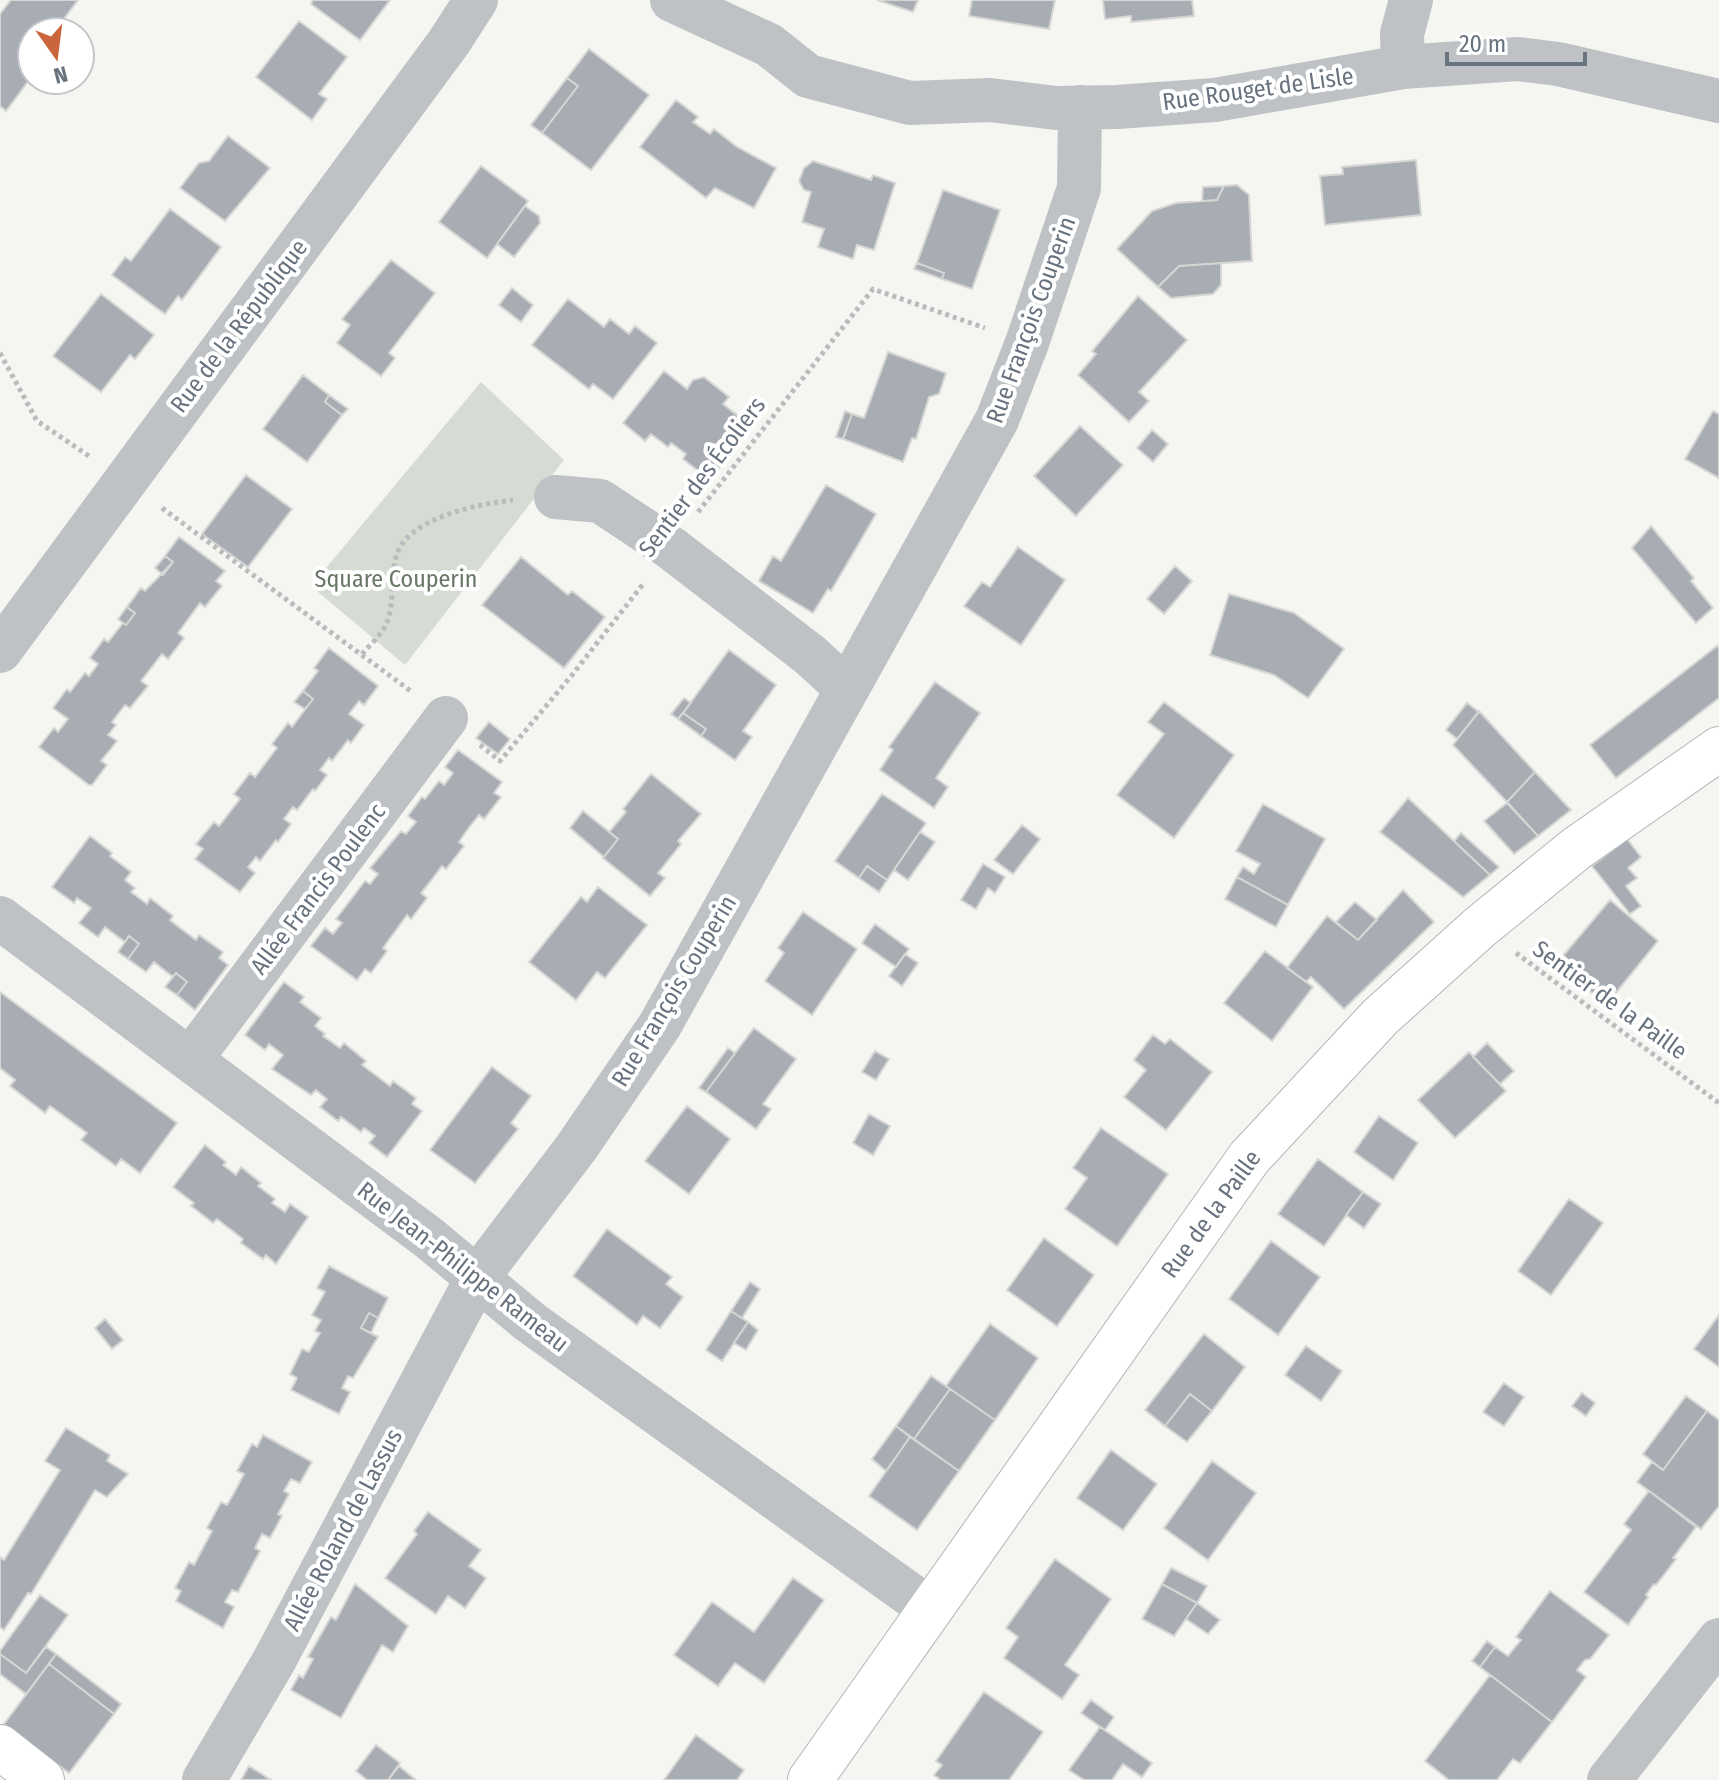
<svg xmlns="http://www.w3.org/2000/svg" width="1719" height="1780" viewBox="0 0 1719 1780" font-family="'Fira Sans Condensed',sans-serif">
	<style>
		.green { fill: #d6dbd4 }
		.building { fill: #a8adb3; stroke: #d6d6d5; stroke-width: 2 }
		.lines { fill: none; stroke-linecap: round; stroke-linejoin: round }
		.secondary-casing { stroke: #b2b6ba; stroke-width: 46 }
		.path { stroke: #b9bbbd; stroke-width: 5; stroke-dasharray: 4 4; stroke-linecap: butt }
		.street { stroke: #bfc2c5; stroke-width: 44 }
		.secondary { stroke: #fff; stroke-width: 44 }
		.labels { text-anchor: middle; stroke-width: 8; stroke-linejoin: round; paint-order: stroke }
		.street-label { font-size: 24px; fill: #68737f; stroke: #fff }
		.park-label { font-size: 24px; fill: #687766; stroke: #fff }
	</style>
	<rect width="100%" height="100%" fill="#f5f5f2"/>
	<!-- green -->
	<path class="green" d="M481 382 564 460 405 665 311 586Z"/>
	<!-- building -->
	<path class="building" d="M11 0H78L54 32H32V62L30 65 32 76 6 111 0 106V14Z
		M313 0H390L360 40 311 4Z
		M877 0H918L913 12Z
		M972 0H1055L1049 29 969 16Z
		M1103 0H1192L1194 16 1131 22V16L1105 19Z
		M299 21 347 57 319 94 327 99 312 120 256 77Z
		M589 49 649 95 591 170 542 133 578 86 567 78Z
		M567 78 578 86 542 133 531 125Z
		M676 100 698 117 693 122 710 134 714 129 737 147 776 168 754 208 715 188 706 198 640 147Z
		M228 136 270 168 225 221 180 188 199 163 209 161Z
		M1416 160 1421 215 1325 225 1320 176 1343 174 1342 167Z
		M813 161 871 180 873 175 895 183 874 250 857 245 853 259 818 247 824 229 802 222 811 192 804 190 799 181 804 168Z
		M481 166 528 201 487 258 439 222Z
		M1237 185 1249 195 1252 261 1179 266 1158 287 1117 249 1152 211 1176 203 1217 200 1224 186Z
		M1224 186 1217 200 1202 201 1203 187Z
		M943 190 1000 210 972 289 942 279 944 273 917 263Z
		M525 206 539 216 540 223 514 257 497 244Z
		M170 209 221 247 182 300 178 296 165 314 112 275 125 257 131 261Z
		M391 260 435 293 389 353 395 358 381 376 337 343 350 325 342 319Z
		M917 263 944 273 942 279 914 269Z
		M1221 263V285L1213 294 1171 298 1158 287 1179 266Z
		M512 288 533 305 521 322 499 305Z
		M101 294 154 335 135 359 130 355 101 392 53 356Z
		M1138 296 1187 340 1139 392 1149 401 1129 422 1078 375 1096 354 1092 351Z
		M568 299 604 327 610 319 629 334 635 326 657 343 613 399 593 384 589 389 532 345Z
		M888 352 946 373 939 394 929 397 916 439 912 438 903 462 843 439 852 414 864 418Z
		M664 371 687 389 693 380 704 377 729 397 723 404 752 427 710 480 683 459 686 454 671 443 668 447 651 434 645 441 623 423Z
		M303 375 329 395 325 402 342 415 307 462 263 429Z
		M329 395 348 409 342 415 325 402Z
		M845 411 852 414 843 439 836 437Z
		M1713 411 1719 414V478L1685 459Z
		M1080 426 1123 465 1076 516 1034 476Z
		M1152 430 1168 444 1153 462 1137 448Z
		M246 475 292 509 248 567 202 534Z
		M826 485 876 514 831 591 828 589 813 613 759 581 773 556 781 561Z
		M1651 526 1694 578 1691 581 1713 608 1696 623 1632 548Z
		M179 537 225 571 216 581 222 586 205 607 200 603 178 633 184 638 168 659 162 654 141 681 148 686 130 708 125 705 112 722 116 725 108 735 117 741 101 761 107 765 92 785H89L39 747 54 728 58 732 68 719 53 708 67 689 70 692 85 673 89 676 98 664 90 658 104 639 108 642 123 623 126 625 135 613 127 607 141 588 145 591 173 562 165 556Z
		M1018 547 1065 580 1021 645 964 606 982 582 990 587Z
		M165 556 173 562 163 575 155 568Z
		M521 557 568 595 572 591 605 617 564 668 482 605Z
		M1175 566 1192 581 1164 614 1147 599Z
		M1229 594 1294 613 1344 649 1308 698 1274 675 1210 655Z
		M127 607 135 613 126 625 118 619Z
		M1717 646 1719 649V698L1616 778 1590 745Z
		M329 648 378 686 364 705 359 701 349 714 364 725 351 743 348 740 332 761 329 758 320 770 327 775 315 791 313 789 297 810 293 807 284 819 291 824 278 842 276 840 260 861 256 857 248 867 255 873 240 892 195 859 203 849 196 844 214 822 219 826 240 799 234 794 250 773 255 777 277 748 272 744 288 723 292 727 313 699 303 691 318 671 314 668Z
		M729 650 776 685 743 731 752 737 735 760 701 736 706 729 683 713Z
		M935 682 980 713 936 778 948 787 934 808 880 770 893 750 889 747Z
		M303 691 313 699 305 709 294 702Z
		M684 698 691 703 678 719 671 714Z
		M1164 702 1234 755 1174 838 1117 795 1164 734 1148 722Z
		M1467 703 1479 712 1457 739 1446 730Z
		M1479 711 1535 772 1507 802 1453 745Z
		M683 713 706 729 701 736 678 719Z
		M489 722 510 739 498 754 476 738Z
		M458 750 502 782 494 793 501 797 484 819 479 815 467 830 459 842 464 846 446 869 442 866 430 882 421 893 427 898 411 919 407 915 383 948 387 951 371 973 365 969 357 980 311 946 325 928 333 934 342 923 336 919 365 881 370 884 378 874 370 868 401 831 406 834 416 822 408 816 422 797 425 799 439 781 444 785 453 773 445 767Z
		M1535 772 1571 810 1538 836 1507 802Z
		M651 774 701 814 678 841 681 844 658 873 665 878 650 896 603 858 618 839 609 832 626 812 623 809Z
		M882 794 926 823 887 880 867 866 859 878 835 861Z
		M1408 798 1490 875 1463 897 1380 832Z
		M1507 803 1538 836 1514 854 1484 821Z
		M1263 804 1325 839 1288 905 1237 877 1243 867 1254 874 1260 864 1236 851Z
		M583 811 618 839 604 857 570 828Z
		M1022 825 1040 839 1013 874 994 860Z
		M920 832 935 842 908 880 894 870Z
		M1461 833 1499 867 1490 875 1454 841Z
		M90 836 112 853 110 856 131 872 125 880 135 888 131 892 147 904 150 898 173 916 170 920 180 928 196 940 199 935 223 952 219 958 228 965 195 1010 177 995 187 982 176 973 173 977 154 962 146 972 128 959 139 944 129 936 125 942 105 927 98 937 79 923 91 908 77 898 74 903 52 887Z
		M1627 839 1641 857 1628 868 1637 878 1626 886 1641 906 1630 914 1592 866Z
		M983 864 1005 877 995 893 988 888 976 909 961 900Z
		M867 866 887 880 879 892 859 878Z
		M1237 877 1288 905 1276 927 1225 899Z
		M598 887 647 925 605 978 597 972 576 1000 529 962 581 897 587 902Z
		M1403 890 1434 922 1344 1009 1311 977 1306 982 1287 968 1327 916 1358 940Z
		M1610 900 1658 941 1606 1005 1557 963Z
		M1355 902 1377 920 1358 940 1336 922Z
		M803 912 857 949 812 1015 765 981 784 953 778 948Z
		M875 924 909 949 896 967 862 943Z
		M129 936 139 944 128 959 118 952Z
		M1265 951 1313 987 1272 1041 1224 1003Z
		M905 954 918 963 902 986 889 976Z
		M176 973 187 982 177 995 165 987Z
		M284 982 304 997 300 1002 321 1018 315 1026 325 1034 323 1036 340 1048 344 1043 366 1061 362 1065 390 1086 393 1081 416 1098 412 1104 422 1111 387 1157 369 1143 375 1136 364 1128 361 1132 341 1117 338 1121 320 1107 327 1099 316 1090 311 1095 272 1069 283 1055 269 1044 265 1050 245 1035Z
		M0 992 177 1123 140 1173 121 1159 116 1166 81 1140 87 1133 50 1106 45 1113 10 1086 15 1080 0 1068Z
		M754 1028 796 1059 763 1104 771 1109 756 1129 706 1092Z
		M1153 1035 1165 1044 1170 1039 1212 1072 1166 1130 1124 1097 1146 1070 1134 1060Z
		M1487 1043 1514 1071 1500 1084 1473 1057Z
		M728 1048 735 1053 706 1092 699 1088Z
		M875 1051 889 1059 876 1080 862 1072Z
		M1469 1052 1506 1091 1455 1138 1418 1100Z
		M492 1067 531 1096 511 1123 518 1129 475 1183 430 1150Z
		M687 1106 730 1139 689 1194 645 1161Z
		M869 1114 890 1126 873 1155 853 1143Z
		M1379 1116 1418 1143 1393 1180 1354 1152Z
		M1101 1128 1168 1174 1117 1246 1065 1209 1087 1178 1073 1168Z
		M205 1145 226 1162 223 1165 236 1175 241 1167 261 1183 258 1186 275 1199 272 1203 285 1212 290 1204 308 1217 276 1264 266 1255 263 1259 241 1243 243 1239 217 1219 213 1223 191 1206 194 1203 173 1187Z
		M1318 1159 1363 1192 1324 1246 1278 1214Z
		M1363 1192 1381 1204 1364 1228 1346 1215Z
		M1569 1199 1603 1223 1551 1295 1518 1271Z
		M607 1229 672 1277 666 1284 683 1297 660 1328 643 1316 637 1325 573 1276Z
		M1044 1238 1094 1275 1057 1326 1007 1290Z
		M1271 1241 1320 1277 1278 1335 1229 1299Z
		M329 1266 388 1298 378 1318 369 1313 361 1328 378 1337 353 1378 348 1376 342 1388 350 1392 339 1414 291 1390 297 1378 290 1374 302 1349 309 1352 320 1333 315 1331 321 1320 312 1315 325 1292 317 1288Z
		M750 1282 760 1289 742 1318 731 1311Z
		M731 1311 748 1322 722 1361 706 1350Z
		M369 1313 378 1318 371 1333 361 1328Z
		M1719 1315V1367L1694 1349Z
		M105 1319 123 1340 112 1349 95 1328Z
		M748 1322 758 1330 746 1350 734 1343Z
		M990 1324 1038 1358 995 1420 946 1386Z
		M1204 1334 1245 1367 1212 1411 1190 1394 1165 1426 1145 1410Z
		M1306 1346 1342 1371 1321 1401 1285 1375Z
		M931 1376 950 1389 914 1439 896 1426Z
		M1504 1383 1524 1397 1504 1426 1483 1412Z
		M950 1389 995 1420 959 1471 914 1439Z
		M1582 1393 1595 1403 1586 1416 1572 1406Z
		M1190 1394 1212 1411 1187 1442 1165 1426Z
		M1686 1396 1707 1411 1663 1470 1643 1454Z
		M1707 1411 1719 1420V1506L1701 1529 1637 1482 1652 1462 1663 1470Z
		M896 1426 910 1437 886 1471 872 1459Z
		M66 1428 110 1455 107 1461 128 1474 107 1497 95 1490 31 1594 28 1593 4 1630 0 1627V1557L4 1560 60 1470 45 1461Z
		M263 1435 312 1462 300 1483 291 1479 284 1491 289 1494 278 1514 282 1516 270 1538 262 1534 255 1548 260 1551 238 1592 232 1590 225 1602 234 1607 223 1628 176 1601 181 1591 175 1588 189 1562 194 1565 212 1531 207 1528 221 1502 227 1505 234 1493 244 1474 237 1471 252 1444 257 1447Z
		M910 1437 959 1471 917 1530 869 1496Z
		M1111 1450 1157 1484 1123 1530 1077 1498Z
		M1212 1461 1256 1493 1208 1560 1164 1528Z
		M1649 1491 1696 1527 1673 1558 1676 1559 1656 1585 1654 1584 1646 1595 1648 1597 1628 1625 1584 1592 1631 1530 1624 1524Z
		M428 1512 481 1550 469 1566 486 1578 465 1608 448 1596 436 1614 385 1578 417 1534 414 1531Z
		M1055 1559 1111 1599 1065 1665 1079 1675 1062 1699 1004 1658 1018 1637 1006 1628Z
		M1171 1568 1207 1586 1197 1603 1162 1584Z
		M793 1578 824 1600 764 1683 735 1663 718 1686 674 1655 712 1602 754 1632Z
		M355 1584 408 1626 393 1652 382 1645 341 1718 291 1690 299 1675 303 1678 313 1659 308 1657 331 1617 336 1620Z
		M1162 1584 1197 1603 1174 1636 1142 1619Z
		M1550 1591 1609 1635 1590 1659 1585 1660 1577 1670 1586 1677 1552 1722 1480 1667 1495 1647 1508 1656 1521 1640 1516 1637Z
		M40 1595 68 1615 26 1673 0 1654V1651Z
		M1197 1603 1220 1620 1208 1634 1186 1619Z
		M1487 1641 1495 1647 1480 1667 1472 1661Z
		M46 1647 56 1654 26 1694 0 1674V1654L26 1673Z
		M56 1654 121 1704 114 1714 49 1664Z
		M49 1664 114 1714 69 1773 4 1724Z
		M1490 1675 1552 1722 1520 1763 1513 1759 1497 1780H1449L1425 1761Z
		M984 1692 1043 1732 1009 1780H941L934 1775 942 1765 936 1761Z
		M1091 1700 1114 1717 1105 1730 1081 1713Z
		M1100 1727 1152 1763 1142 1777 1123 1764 1112 1780H1084L1069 1770Z
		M696 1735 744 1770 737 1780H664Z
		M376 1745 400 1763 388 1780H367L356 1771Z
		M249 1766 271 1780H241Z
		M399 1766 416 1780H388Z"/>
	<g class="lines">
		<!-- secondary casing -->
		<g class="secondary-casing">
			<path id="secondary" d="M0 1747 42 1780
				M810 1780 1249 1158 1380 1017 1480 927 1577 848 1719 749"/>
		</g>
		<!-- path -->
		<path class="path" d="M0 353 37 421 89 456
			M162 508 412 692
			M698 512 873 289 985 328
			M362 654C370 645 380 636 386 625 395 604 390 579 396 557 406 518 478 504 513 500
			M480 745 500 761 572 675 644 583
			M1516 953 1719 1103"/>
		<!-- street -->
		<path class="street" d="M672 0 769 45 808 76 910 103 990 100 1056 108 1117 107 1215 100 1403 67 1518 59 1558 64 1719 101
			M1403 67 1402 34 1411 0
			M556 497 600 501 671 548 810 655 846 688
			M0 651 449 42 476 0
			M0 918 429 1238 530 1322 930 1609
			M190 1060 446 718
			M204 1780 275 1659 477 1278 576 1148 660 1025 997 420 1027 343 1079 188 1080 107
			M1609 1780 1719 1640"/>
		<!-- secondary -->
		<use href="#secondary" class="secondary"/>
	</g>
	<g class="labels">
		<!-- street labels -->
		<g class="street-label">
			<text transform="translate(1258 89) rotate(-8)" y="8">Rue Rouget de Lisle</text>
			<text transform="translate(1031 320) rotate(-70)" y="8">Rue François Couperin</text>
			<text transform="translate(239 326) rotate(-53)" y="8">Rue de la République</text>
			<text transform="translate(702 477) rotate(-53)" y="8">Sentier des Écoliers</text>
			<text transform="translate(318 889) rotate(-53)" y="8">Allée Francis Poulenc</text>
			<text transform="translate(674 991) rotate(-59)" y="8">Rue François Couperin</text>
			<text transform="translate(1610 1000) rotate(36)" y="8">Sentier de la Paille</text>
			<text transform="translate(1211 1214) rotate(-54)" y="8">Rue de la Paille</text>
			<text transform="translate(463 1267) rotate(38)" y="8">Rue Jean-Philippe Rameau</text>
			<text transform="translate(343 1530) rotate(-62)" y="8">Allée Roland de Lassus</text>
		</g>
		<!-- park labels -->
		<g class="park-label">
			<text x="396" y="587">Square Couperin</text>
		</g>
	</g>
	<!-- north arrow -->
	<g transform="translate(56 56) rotate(166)"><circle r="38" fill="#ffffff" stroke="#c3c7cc" stroke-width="2"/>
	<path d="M0-6L14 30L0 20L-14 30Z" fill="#cb663c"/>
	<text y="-12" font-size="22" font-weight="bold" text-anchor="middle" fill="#68737f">N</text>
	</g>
	<!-- scale -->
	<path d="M1447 52v12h138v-12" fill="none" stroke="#68737f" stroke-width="4"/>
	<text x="1459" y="52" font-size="24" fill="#68737f" stroke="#ffffff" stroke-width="6" paint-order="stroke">20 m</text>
</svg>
